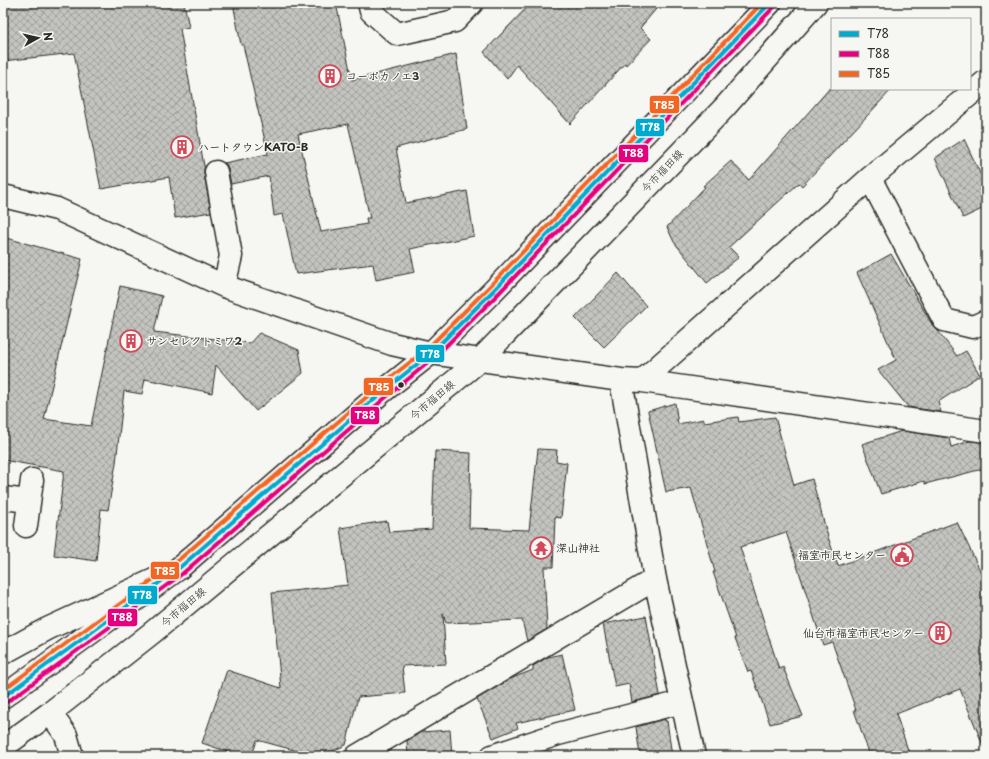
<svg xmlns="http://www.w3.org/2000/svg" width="989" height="759" viewBox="0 0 989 759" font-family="'Playpen Sans','Klee One',sans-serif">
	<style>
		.building { fill: url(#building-cross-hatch); stroke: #2b2b2b; fill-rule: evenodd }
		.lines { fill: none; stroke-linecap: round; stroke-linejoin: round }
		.minor-casing { stroke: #2b2b2b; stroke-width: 25 }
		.tertiary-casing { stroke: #2b2b2b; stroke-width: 25 }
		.secondary-casing { stroke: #2b2b2b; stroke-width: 25 }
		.minor { stroke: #f6f6f2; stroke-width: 22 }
		.tertiary { stroke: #f6f6f2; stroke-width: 22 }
		.secondary { stroke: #f6f6f2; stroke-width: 22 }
		.bus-1-casing { stroke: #f6f6f2; stroke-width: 7 }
		.bus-2-casing { stroke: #f6f6f2; stroke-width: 7 }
		.bus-3-casing { stroke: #f6f6f2; stroke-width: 7 }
		.bus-1 { stroke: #00a9ce; stroke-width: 4 }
		.bus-2 { stroke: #e5007d; stroke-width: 4 }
		.bus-3 { stroke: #f26522; stroke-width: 4 }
		.bus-dot { fill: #2b2b2b; stroke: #f6f6f2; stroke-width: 1.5 }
		.labels { text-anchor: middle; stroke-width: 3; stroke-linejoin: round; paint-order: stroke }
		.poi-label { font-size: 11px; font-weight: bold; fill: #2b2b2b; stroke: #f6f6f2; text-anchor: start }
		.street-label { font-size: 11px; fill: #2b2b2b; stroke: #f6f6f2 }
		.line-badge { stroke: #f6f6f2; stroke-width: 1.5 }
		.badge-label { font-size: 11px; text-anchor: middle; font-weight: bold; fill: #fff }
	</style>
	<defs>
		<pattern id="building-cross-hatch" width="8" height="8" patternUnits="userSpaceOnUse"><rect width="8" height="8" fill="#c3c3c0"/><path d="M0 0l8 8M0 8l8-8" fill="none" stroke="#9f9f9c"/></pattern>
	</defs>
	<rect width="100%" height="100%" fill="#f6f6f2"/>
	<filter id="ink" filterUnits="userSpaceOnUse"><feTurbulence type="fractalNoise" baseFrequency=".025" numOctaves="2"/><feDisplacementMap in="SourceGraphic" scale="8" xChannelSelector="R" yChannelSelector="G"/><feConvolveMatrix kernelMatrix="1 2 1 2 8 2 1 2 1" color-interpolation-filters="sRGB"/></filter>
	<g filter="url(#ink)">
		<!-- building -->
		<path class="building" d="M3 3H184L189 27 180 29 204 166H205L204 168V174L211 212 175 218 169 177 101 189 74 53 3 61Z
			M233 3H336L352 80 456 54 467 129 396 148 406 203 467 191 474 236 410 249 415 272 376 280 373 264 296 274 283 214 274 216 269 176 231 184 228 169 226 164 224 163 268 154 243 45H241ZM348 124 370 218H366L367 224 321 232 298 134Z
			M531 3H661L640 28 651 39 626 65 625 63 570 124 517 65 507 79 484 52Z
			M829 89H892L802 186 799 183 729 247 739 257 707 283 674 242 667 227 705 187 703 186 731 161 749 180Z
			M964 139 986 186V207L963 218 935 158Z
			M3 237 82 259 44 419 91 426 120 286 162 296 154 332 250 343 259 333 299 350 303 373 256 411 216 365 212 393 145 379 142 394 124 391 116 463 108 510 101 509 96 561 54 555 64 471 3 460Z
			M891 254 933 326 938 331 957 356 966 351 980 375 938 402 941 412 908 407 878 370 896 360 857 273Z
			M618 273 646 306 604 347 575 318Z
			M675 403 678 424 704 419V422L738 417 739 422 775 417 794 485 812 479 828 537 838 566 957 522 986 583V750H985L960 689 896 714 910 756H870L854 710H856L832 642 823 645 786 532 740 547 779 669 783 667 803 716 770 724 751 671 748 672 735 638H736L713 572H715L691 488 666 492 648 411Z
			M902 431 949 438 951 447 970 441 986 443V468L925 484 924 481 881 494 862 444Z
			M538 449 557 450 556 461 567 463 561 518 555 517 553 567H544L547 629 527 641 522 620 446 623 443 614 446 664 402 666 405 693 358 697 346 745 321 756H316L257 740 252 756H240L202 743 227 670 281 688 272 593 348 585 340 528 387 521 389 532 432 529 435 451 471 453 469 528 529 530Z
			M646 616 660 695 632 702 629 684 615 687 603 624Z
			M562 654 575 710 516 723 518 728 493 738 477 699 510 679 533 670V666L548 657Z
			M665 719V721H667L672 756H640L636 727Z
			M450 730 452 756H408L407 741 421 732Z"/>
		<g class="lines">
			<!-- minor casing -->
			<g class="minor-casing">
				<path id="minor" d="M369 3 371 11 397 34 455 21 472 3
					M216 172 231 256 224 286
					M870 178 944 320 973 327 986 321
					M3 196 57 209 224 286 392 344 431 353 621 380 642 381 986 431
					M621 380 655 579 694 756
					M642 381 870 178 986 81
					M3 498 29 501
					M26 526 32 480
					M3 653 47 629 156 579
					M357 756 655 579
					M492 756 558 734 682 702"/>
			</g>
			<!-- tertiary casing -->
			<g class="tertiary-casing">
				<path id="tertiary" d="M50 713 66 735 72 756"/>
			</g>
			<!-- secondary casing -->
			<g class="secondary-casing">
				<path id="secondary" d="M3 697 178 569 381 393 431 353 494 290 770 3
					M3 747 50 713 153 632 480 360 724 108 816 3"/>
			</g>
			<!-- minor -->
			<use href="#minor" class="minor"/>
			<!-- tertiary -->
			<use href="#tertiary" class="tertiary"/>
			<!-- secondary -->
			<use href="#secondary" class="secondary"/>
			<!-- bus-1 casing -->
			<g class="bus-1-casing">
				<path id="bus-1" d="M3 697 178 569 381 393 431 353 494 290 770 3"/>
			</g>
			<!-- bus-2 casing -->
			<g class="bus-2-casing">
				<path id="bus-2" d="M7 702 182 574 385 398 435 357 498 294 774 7"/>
			</g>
			<!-- bus-3 casing -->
			<g class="bus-3-casing">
				<path id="bus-3" d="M3 690 174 564 377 388 427 349 490 286 762 3"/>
			</g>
			<!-- bus-1 -->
			<use href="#bus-1" class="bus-1"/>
			<!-- bus-2 -->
			<use href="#bus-2" class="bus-2"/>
			<!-- bus-3 -->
			<use href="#bus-3" class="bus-3"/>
		</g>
	</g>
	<!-- icons -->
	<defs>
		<g id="building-ring" transform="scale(1.15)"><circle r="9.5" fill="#f6f6f2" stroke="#d1495b" stroke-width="1.5"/><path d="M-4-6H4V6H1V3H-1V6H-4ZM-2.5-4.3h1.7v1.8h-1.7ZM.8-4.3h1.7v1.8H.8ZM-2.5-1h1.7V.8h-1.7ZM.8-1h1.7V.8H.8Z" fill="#d1495b"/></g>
		<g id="temple-ring" transform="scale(1.15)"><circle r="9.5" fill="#f6f6f2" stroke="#d1495b" stroke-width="1.5"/><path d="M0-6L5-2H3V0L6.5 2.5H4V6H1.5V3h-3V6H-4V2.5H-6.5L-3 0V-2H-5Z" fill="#d1495b"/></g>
		<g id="civic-ring" transform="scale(1.15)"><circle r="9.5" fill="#f6f6f2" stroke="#d1495b" stroke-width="1.5"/><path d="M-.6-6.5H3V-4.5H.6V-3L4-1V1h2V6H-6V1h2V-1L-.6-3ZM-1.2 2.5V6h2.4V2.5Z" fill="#d1495b"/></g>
	</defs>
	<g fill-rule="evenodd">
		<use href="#building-ring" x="330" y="76"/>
		<use href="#building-ring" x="182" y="147"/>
		<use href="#building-ring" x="131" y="341"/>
		<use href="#temple-ring" x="541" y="548"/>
		<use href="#civic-ring" x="902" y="555"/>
		<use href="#building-ring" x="940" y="633"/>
	</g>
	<!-- markers -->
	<circle class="bus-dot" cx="401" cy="385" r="3.5"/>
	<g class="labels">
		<!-- poi labels -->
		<g class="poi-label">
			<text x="346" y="80">コーポカノエ3</text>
			<text x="198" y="151">ハートタウンKATO-B</text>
			<text x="146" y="345">サンセレクトミワ2</text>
			<text x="556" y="552">深山神社</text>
			<text x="886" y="559" text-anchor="end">福室市民センター</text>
			<text x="924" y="637" text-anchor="end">仙台市福室市民センター</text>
		</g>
		<!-- street labels -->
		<g class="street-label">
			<text transform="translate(662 171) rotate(-46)" y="4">今市福田線</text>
			<text transform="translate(432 400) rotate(-40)" y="4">今市福田線</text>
			<text transform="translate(183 607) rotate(-40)" y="4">今市福田線</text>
		</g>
	</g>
	<g class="line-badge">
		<rect x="649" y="95" width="31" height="19" rx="4" fill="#f26522"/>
		<rect x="635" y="118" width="30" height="19" rx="4" fill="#00a9ce"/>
		<rect x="618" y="144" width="31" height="19" rx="4" fill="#e5007d"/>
		<rect x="415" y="344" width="30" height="19" rx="4" fill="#00a9ce"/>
		<rect x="363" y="377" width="31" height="19" rx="4" fill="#f26522"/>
		<rect x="350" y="406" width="30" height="19" rx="4" fill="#e5007d"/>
		<rect x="150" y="561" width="30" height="19" rx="4" fill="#f26522"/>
		<rect x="127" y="585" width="31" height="20" rx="4" fill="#00a9ce"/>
		<rect x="107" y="608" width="31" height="19" rx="4" fill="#e5007d"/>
	</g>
	<g class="badge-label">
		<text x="664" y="109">T85</text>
		<text x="650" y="131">T78</text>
		<text x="633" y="157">T88</text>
		<text x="430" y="358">T78</text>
		<text x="379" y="391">T85</text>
		<text x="365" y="419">T88</text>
		<text x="165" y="575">T85</text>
		<text x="142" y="599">T78</text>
		<text x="122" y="621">T88</text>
	</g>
	<!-- margin -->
	<rect width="989" height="759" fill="none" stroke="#f6f6f2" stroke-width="16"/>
	<rect x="8" y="8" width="973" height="743" fill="none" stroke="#2b2b2b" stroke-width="1.5" filter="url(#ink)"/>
	<!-- legend -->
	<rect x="831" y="18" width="140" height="72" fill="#f6f6f2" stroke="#a5a5a2"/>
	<rect x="839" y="31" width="20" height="6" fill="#00a9ce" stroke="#a5a5a2"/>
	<text x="867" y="38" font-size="12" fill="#2b2b2b">T78</text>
	<rect x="839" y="51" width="20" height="6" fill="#e5007d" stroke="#a5a5a2"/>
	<text x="867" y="58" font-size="12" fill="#2b2b2b">T88</text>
	<rect x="839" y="71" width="20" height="6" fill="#f26522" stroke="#a5a5a2"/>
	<text x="867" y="78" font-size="12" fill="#2b2b2b">T85</text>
	<!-- north arrow -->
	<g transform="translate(38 38) rotate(82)" stroke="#f6f6f2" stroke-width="3" paint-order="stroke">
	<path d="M0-3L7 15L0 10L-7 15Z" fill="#2b2b2b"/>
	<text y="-6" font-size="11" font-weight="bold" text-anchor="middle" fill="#2b2b2b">N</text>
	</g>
</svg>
